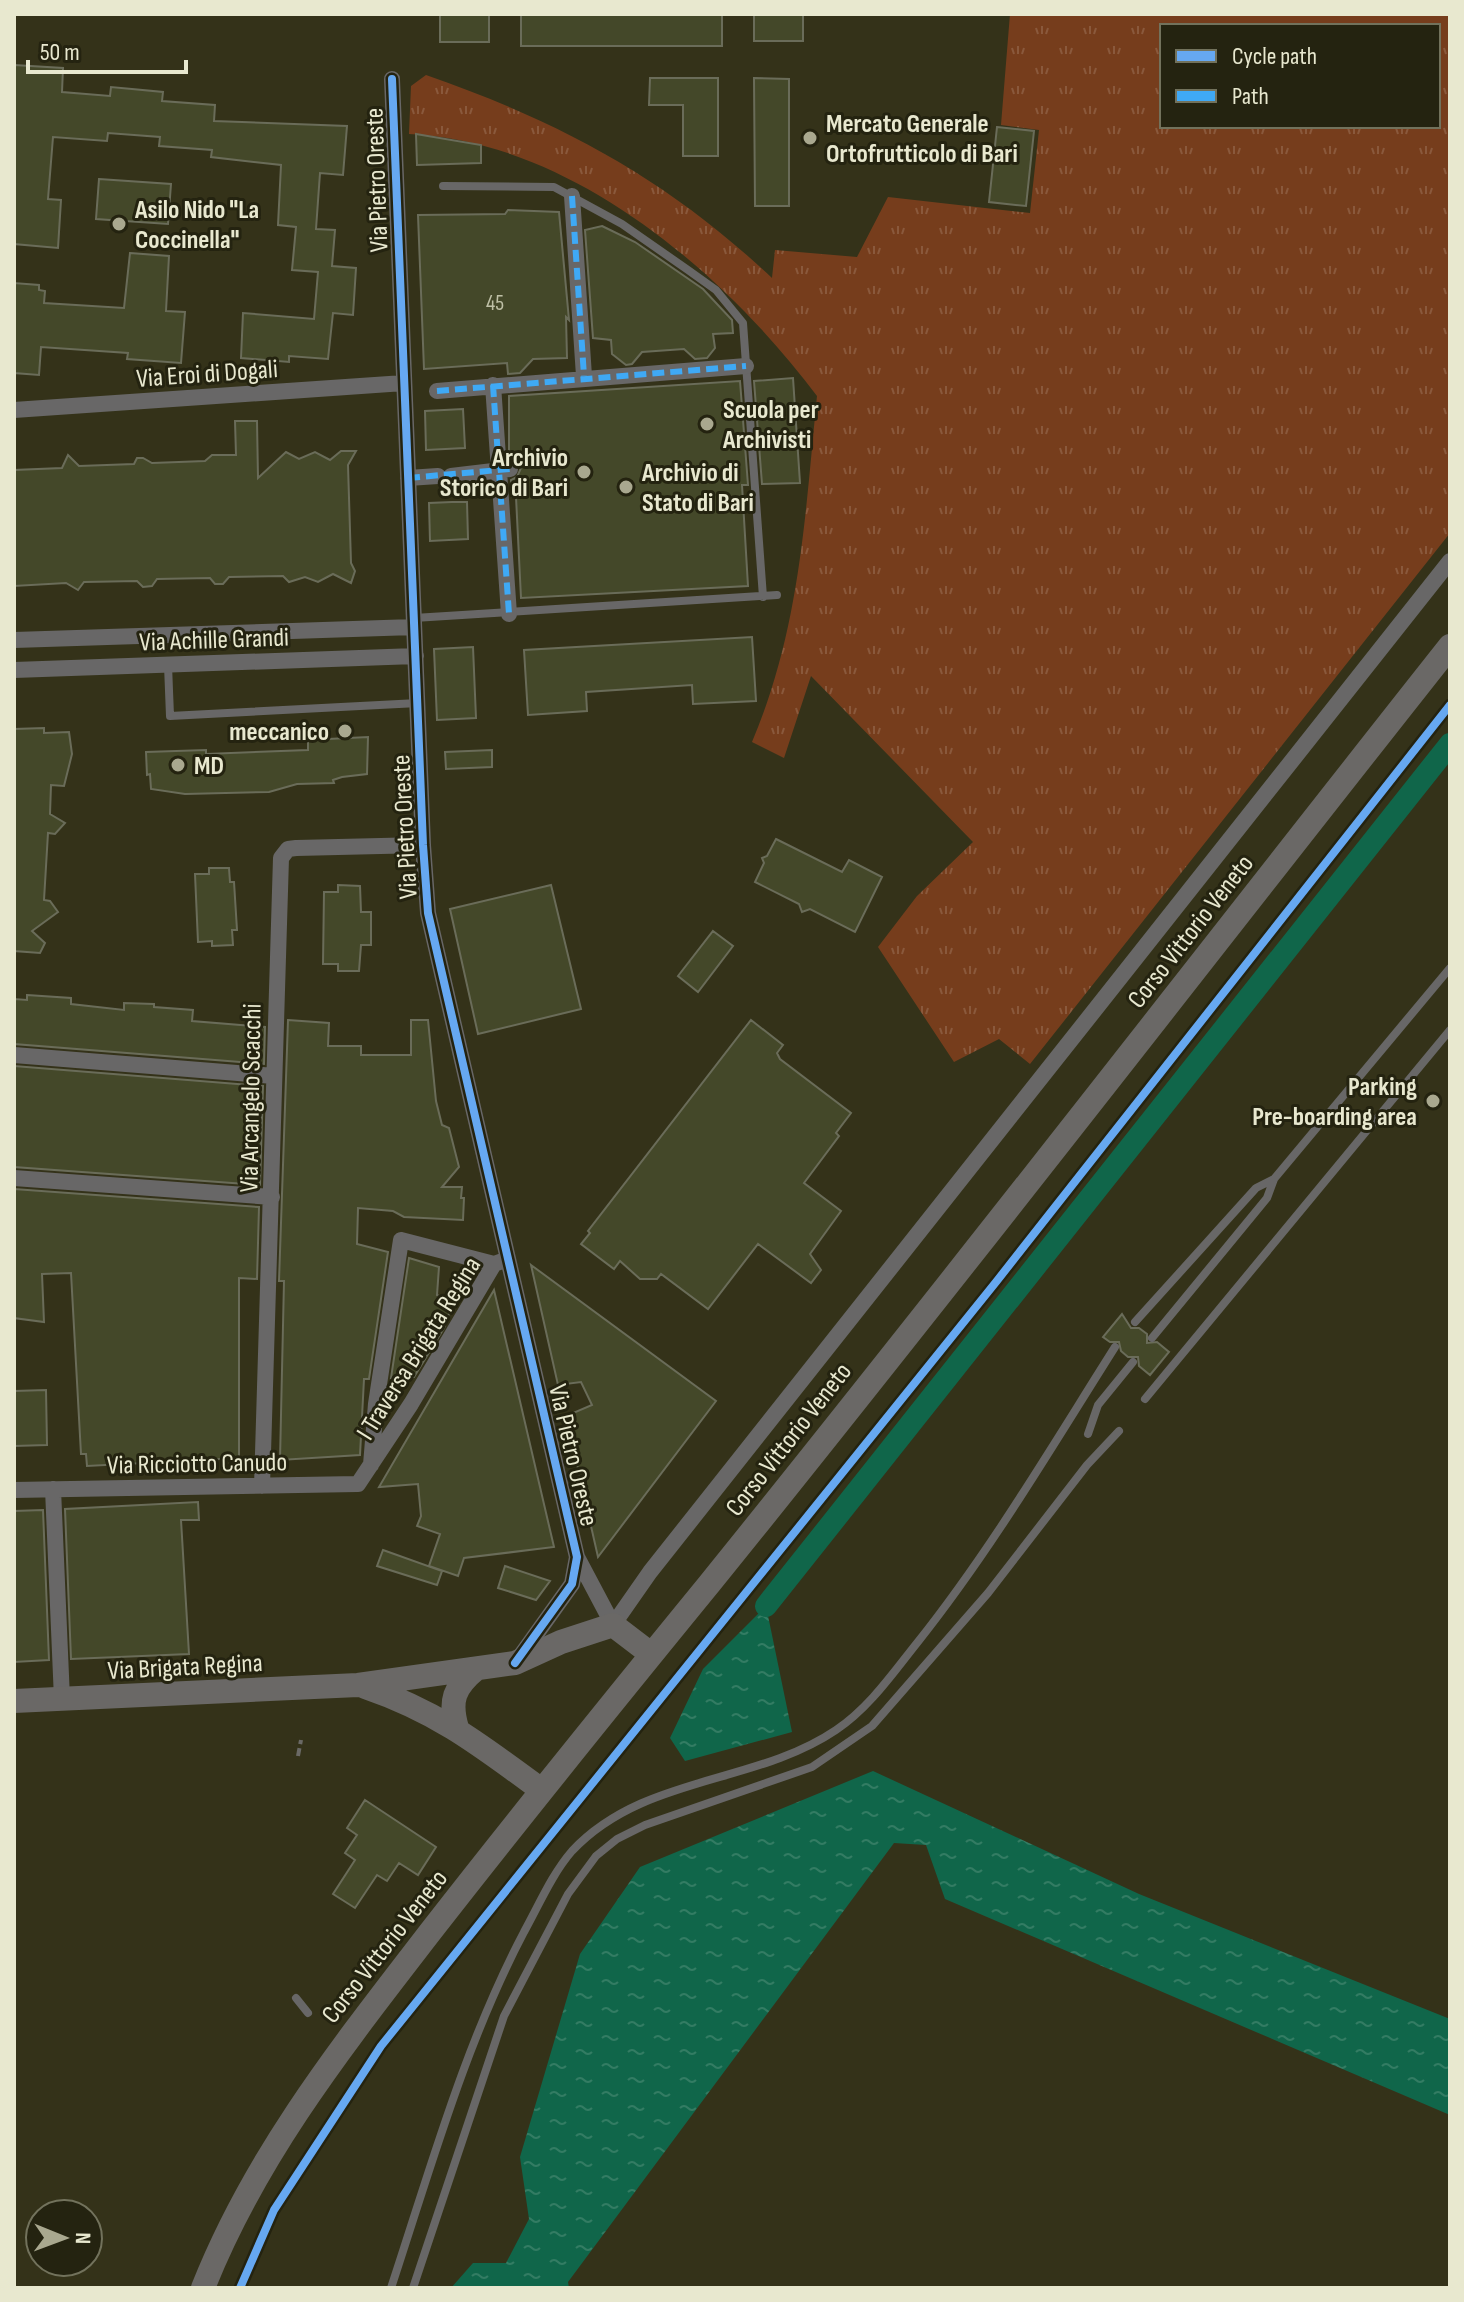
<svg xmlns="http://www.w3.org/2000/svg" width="1464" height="2302" viewBox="0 0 1464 2302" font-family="'Sofia Sans Condensed',sans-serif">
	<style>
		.grass { fill: url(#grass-tufts); fill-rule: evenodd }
		.water { fill: url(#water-ripples) }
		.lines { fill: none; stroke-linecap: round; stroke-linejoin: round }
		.canal { stroke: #10664a; stroke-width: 22 }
		.building { fill: #444829; stroke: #6a6c59; stroke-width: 2 }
		.path { stroke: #6a6965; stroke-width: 4; stroke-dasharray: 8 4; stroke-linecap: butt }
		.lane { stroke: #686767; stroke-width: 8 }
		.street { stroke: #686767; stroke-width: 16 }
		.secondary { stroke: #6a6866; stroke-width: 24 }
		.quiet { stroke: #3fa9f5; stroke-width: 6; stroke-dasharray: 12 6; stroke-linecap: butt }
		.cycleway-casing { stroke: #242310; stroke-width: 13 }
		.cycleway { stroke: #66a8f1; stroke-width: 8 }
		.poi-dot { fill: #a9a88f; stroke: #242310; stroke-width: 3 }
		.labels { text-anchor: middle; stroke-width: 6; stroke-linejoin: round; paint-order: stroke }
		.number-label { font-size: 22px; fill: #bfc0a6 }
		.poi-label { font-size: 26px; font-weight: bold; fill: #e8e8cf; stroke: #242310; text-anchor: start }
		.street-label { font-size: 26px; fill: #e8e8cf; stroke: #242310 }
	</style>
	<defs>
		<pattern id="grass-tufts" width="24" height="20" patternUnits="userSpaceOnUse" patternTransform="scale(2)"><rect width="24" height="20" fill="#763d1c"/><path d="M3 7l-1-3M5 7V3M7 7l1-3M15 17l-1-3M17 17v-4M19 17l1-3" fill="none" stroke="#8a593c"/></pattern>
		<pattern id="water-ripples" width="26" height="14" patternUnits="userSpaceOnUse" patternTransform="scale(2)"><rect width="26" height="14" fill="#10664a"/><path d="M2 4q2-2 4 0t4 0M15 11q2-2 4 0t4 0" fill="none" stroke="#337c63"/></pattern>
	</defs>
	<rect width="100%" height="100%" fill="#343219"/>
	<!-- grass -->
	<path class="grass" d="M1010 14H1450V533L1030 1064 999 1039 954 1062 878 947 917 896 973 842 811 676 784 758 752 742C800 629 805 516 817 396 724 272 571 141 409 134L411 86 426 75C561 122 667 179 772 278L775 250 857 257 888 197 1030 213 1039 130 1001 125ZM1162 26H1438V126H1162Z"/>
	<!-- water -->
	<path class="water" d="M766 1606 792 1732 685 1761 670 1738 703 1669Z
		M873 1771 1139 1894 1450 2019V2115L945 1899 926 1845 894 1843 568 2282 569 2288H451L473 2263H506L529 2219 520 2157 580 1954 640 1867Z"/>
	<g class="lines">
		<!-- canal -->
		<path class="canal" d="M766 1606 1450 744"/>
	</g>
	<!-- building -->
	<path class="building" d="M440 14H489V42H440Z
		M521 14H722V46H521Z
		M754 14H803V41H754Z
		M14 65 63 68 62 92 110 96 111 87 132 89 163 92 162 101 215 105 214 121 347 126 343 175 320 173 316 229 335 230 332 266 356 268 353 315 333 313 328 359 289 356V362L241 358 243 313 314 319 318 272 292 270 296 227 278 225 281 165 211 157 212 150 159 146 160 137 108 133 107 141 53 137 48 199 61 200 58 248 14 244Z
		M650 78H718V156H683V105H649Z
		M754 78 789 79V206H755Z
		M997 127 1034 131 1026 206 989 202Z
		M416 134 481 145V163L417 165Z
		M99 179 171 184 168 224 96 219Z
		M508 210 559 212 569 320 566 317 567 358 533 359 520 373 508 374 507 363 424 369 418 215 505 214Z
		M602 226 635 242 703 289 732 320 733 333 713 334 715 348 707 358 695 359 684 349 642 352 632 364 626 365 612 354 611 340 593 338 585 230Z
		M130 253 169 256 166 311 185 312 181 363 127 359 128 353 41 347 39 375 14 373V283L39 285V290L45 291 44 303 124 308Z
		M793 378 800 483 762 484 754 381Z
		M740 381 748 485H742L748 586 521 598 516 497H512L511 480 517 477 521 468 518 462 509 458V396Z
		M463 409 465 448 426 450 425 411Z
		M235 421H257L258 478 286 452 299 459 315 452 330 460 341 451H356L348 465 351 563 355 571 351 583 333 574 318 582 305 577 289 582 283 576 229 577 223 584H215L210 578 157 579 152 586 143 587 137 581 84 582 78 590 66 583 14 586V470L62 468 68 455 79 466 134 464 137 458H143L152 463 205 461 212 455H236Z
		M452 502H467L468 539 430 541 429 503Z
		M752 637 756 701 693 704 692 685 586 692 587 711 528 715 524 650Z
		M473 647 476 718 437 720 434 649Z
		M44 728V733L69 732 72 754 64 786 51 785 50 814 65 823 55 834 48 833 44 900 50 901 58 912 32 931 45 943 40 953 14 951V729Z
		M368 737 367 774 342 777 333 780 334 783 297 784 269 792 185 794 151 789 150 774 147 775 146 752 206 750V754L308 750V740Z
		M492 750V767L446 769 445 752Z
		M776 839 842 872 849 860 882 877 855 932 810 909 802 912 799 904 755 882 764 863 762 858 767 856Z
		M209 868H229L230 882H234L237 930H232L233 945 212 946V941L198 942 195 874H209Z
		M338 885 360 886 361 912H371V945H361L359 971H338V964H323L324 892H338Z
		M551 885 581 1009 478 1034 450 909Z
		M713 931 733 946 698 992 678 976Z
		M27 995 71 998V1004L124 1010V1003L154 1004V1007L193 1010 192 1021 265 1027 264 1064 14 1044V999L27 1000Z
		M288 1020 329 1023 328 1046H361V1055H411V1020H428L436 1101 442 1125 449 1128 459 1167 442 1187H462L461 1198H464L463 1220 404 1217 393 1211 358 1208 357 1244 388 1252 369 1379H364L360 1455 280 1460 284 1281H279Z
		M751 1020 783 1045 777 1053 780 1059 851 1113 836 1133 839 1136 804 1183 841 1211 810 1254 821 1270 811 1283 758 1244 708 1309 661 1274 657 1279H640L620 1261 614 1269 581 1244 590 1233 588 1231Z
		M14 1066 263 1086 260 1185 14 1167Z
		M14 1189 259 1207 257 1279 239 1278V1458L87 1466 86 1454H81L71 1273 42 1274 44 1322 14 1318Z
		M409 1258 439 1267 437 1295 453 1302 444 1328 414 1377 391 1378Z
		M531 1265 716 1401 598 1557 566 1416 592 1405 581 1382 558 1385Z
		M494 1290 554 1547 464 1558 458 1576 429 1566 440 1534 417 1526 421 1516 418 1484 379 1487Z
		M1122 1314 1131 1328H1139L1147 1334V1343L1157 1342 1169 1352 1150 1375 1139 1366 1138 1357H1128L1121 1351 1119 1342H1110L1103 1337Z
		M46 1390 47 1445 14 1446V1391Z
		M198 1502 199 1520H181L189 1654 71 1659 65 1509Z
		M43 1510 49 1660 14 1662V1511Z
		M383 1550 442 1571 437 1585 377 1566Z
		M505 1566 550 1581 536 1600 498 1588Z
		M365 1800 436 1847 418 1875 399 1863 387 1881 377 1875 355 1908 333 1894 355 1860 345 1853 357 1835 347 1828Z"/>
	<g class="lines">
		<!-- path -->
		<path class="path" d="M298 1756 301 1740"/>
		<!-- lane -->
		<path class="lane" d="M443 186 554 187 622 224 688 270 716 290 743 323 763 597
			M414 618 777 595
			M168 665 170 716 418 703
			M1135 1322 1256 1188 1274 1179
			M1152 1338 1267 1198 1274 1179 1450 968
			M1145 1399 1450 1030
			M1088 1434 1098 1405 1133 1362
			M296 1998 308 2013
			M391 2288C431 2167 465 2044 524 1932 539 1905 552 1874 572 1851 643 1775 755 1785 836 1730 869 1708 893 1673 917 1643 991 1550 1051 1448 1115 1347
			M413 2288 504 2016 568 1894 596 1856 617 1839 645 1825 812 1767 872 1726 988 1593 1087 1465 1119 1431"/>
		<!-- street -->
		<path class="street" d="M392 79 423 845 428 913 577 1557 572 1584 519 1658
			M572 196 584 376
			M493 385 509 614
			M437 391 746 366
			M14 410 404 383
			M451 476 510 469
			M408 478 438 476
			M14 640 414 627
			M14 670 416 656
			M14 1055 274 1076
			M14 1178 272 1197
			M371 1465 376 1404 401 1240 494 1264
			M262 1486 281 858 288 849 296 848 423 845
			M53 1489 62 1699
			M14 1490 358 1484 411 1404 494 1264 508 1259
			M577 1557 613 1625
			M613 1625 650 1572 1450 561"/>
		<!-- secondary -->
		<path class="secondary" d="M365 1687C438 1712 479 1744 540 1789
			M14 1701 358 1685 515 1663 561 1642 613 1625 651 1654
			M457 1728C449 1701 454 1687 476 1669
			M203 2288C256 2154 344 2044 431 1931 523 1813 616 1698 710 1583 960 1274 1203 958 1450 646"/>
		<!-- quiet -->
		<path class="quiet" d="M572 196 584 376
			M493 385 509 614
			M437 391 746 366
			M408 478 510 469"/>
		<!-- cycleway casing -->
		<g class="cycleway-casing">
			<path id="cycleway" d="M392 79 423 845 428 913 577 1557 572 1584 515 1663
				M240 2288 274 2210 381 2046 996 1282 1450 705"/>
		</g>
		<!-- cycleway -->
		<use href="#cycleway" class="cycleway"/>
	</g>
	<!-- markers -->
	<g class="poi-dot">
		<circle cx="810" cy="138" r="8"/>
		<circle cx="119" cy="224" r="8"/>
		<circle cx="707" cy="424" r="8"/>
		<circle cx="584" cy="472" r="8"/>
		<circle cx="626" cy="487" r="8"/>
		<circle cx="345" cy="731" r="8"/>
		<circle cx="178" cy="765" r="8"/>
		<circle cx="1433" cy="1101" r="8"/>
	</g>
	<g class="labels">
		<!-- number labels -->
		<g class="number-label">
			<text x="495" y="310">45</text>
		</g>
		<!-- poi labels -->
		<g class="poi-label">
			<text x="826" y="132">Mercato Generale<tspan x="826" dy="30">Ortofrutticolo di Bari</tspan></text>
			<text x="135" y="218">Asilo Nido "La<tspan x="135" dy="30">Coccinella"</tspan></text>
			<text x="723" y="418">Scuola per<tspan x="723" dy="30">Archivisti</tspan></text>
			<text x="568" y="466" text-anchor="end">Archivio<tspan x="568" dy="30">Storico di Bari</tspan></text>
			<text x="642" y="481">Archivio di<tspan x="642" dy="30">Stato di Bari</tspan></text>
			<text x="329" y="740" text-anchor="end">meccanico</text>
			<text x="194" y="774">MD</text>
			<text x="1417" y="1095" text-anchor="end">Parking<tspan x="1417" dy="30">Pre-boarding area</tspan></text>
		</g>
		<!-- street labels -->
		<g class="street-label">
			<text transform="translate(376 180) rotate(-92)" y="9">Via Pietro Oreste</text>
			<text transform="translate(207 373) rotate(-4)" y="9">Via Eroi di Dogali</text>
			<text transform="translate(214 639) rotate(-2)" y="9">Via Achille Grandi</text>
			<text transform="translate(404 827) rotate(-93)" y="9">Via Pietro Oreste</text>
			<text transform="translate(1190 931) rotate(-52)" y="9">Corso Vittorio Veneto</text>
			<text transform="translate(250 1098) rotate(-89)" y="9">Via Arcangelo Scacchi</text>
			<text transform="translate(418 1348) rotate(-58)" y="9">I Traversa Brigata Regina</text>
			<text transform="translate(788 1439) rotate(-52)" y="9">Corso Vittorio Veneto</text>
			<text transform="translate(574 1455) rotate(77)" y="9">Via Pietro Oreste</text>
			<text transform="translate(197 1463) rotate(-1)" y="9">Via Ricciotto Canudo</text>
			<text transform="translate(185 1666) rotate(-3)" y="9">Via Brigata Regina</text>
			<text transform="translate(384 1946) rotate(-52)" y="9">Corso Vittorio Veneto</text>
		</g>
	</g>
	<!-- border -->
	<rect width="1464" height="2302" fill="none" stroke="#e8e8cf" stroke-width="32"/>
	<!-- legend -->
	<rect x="1160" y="24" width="280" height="104" fill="#242310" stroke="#72725c" stroke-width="2"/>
	<rect x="1176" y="50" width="40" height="12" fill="#66a8f1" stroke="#72725c" stroke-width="2"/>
	<text x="1232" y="64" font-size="24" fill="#e8e8cf">Cycle path</text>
	<rect x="1176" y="90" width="40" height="12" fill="#3fa9f5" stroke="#72725c" stroke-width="2"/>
	<text x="1232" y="104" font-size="24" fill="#e8e8cf">Path</text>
	<!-- north arrow -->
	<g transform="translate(64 2238) rotate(91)"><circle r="38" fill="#242310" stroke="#72725c" stroke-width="2"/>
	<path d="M0-6L14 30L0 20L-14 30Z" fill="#a9a88f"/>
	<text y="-12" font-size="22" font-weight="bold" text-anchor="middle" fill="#e8e8cf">N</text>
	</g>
	<!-- scale -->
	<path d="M28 60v12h158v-12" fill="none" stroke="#e8e8cf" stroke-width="4"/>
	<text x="40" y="60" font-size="24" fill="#e8e8cf" stroke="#242310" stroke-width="6" paint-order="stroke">50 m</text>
</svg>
